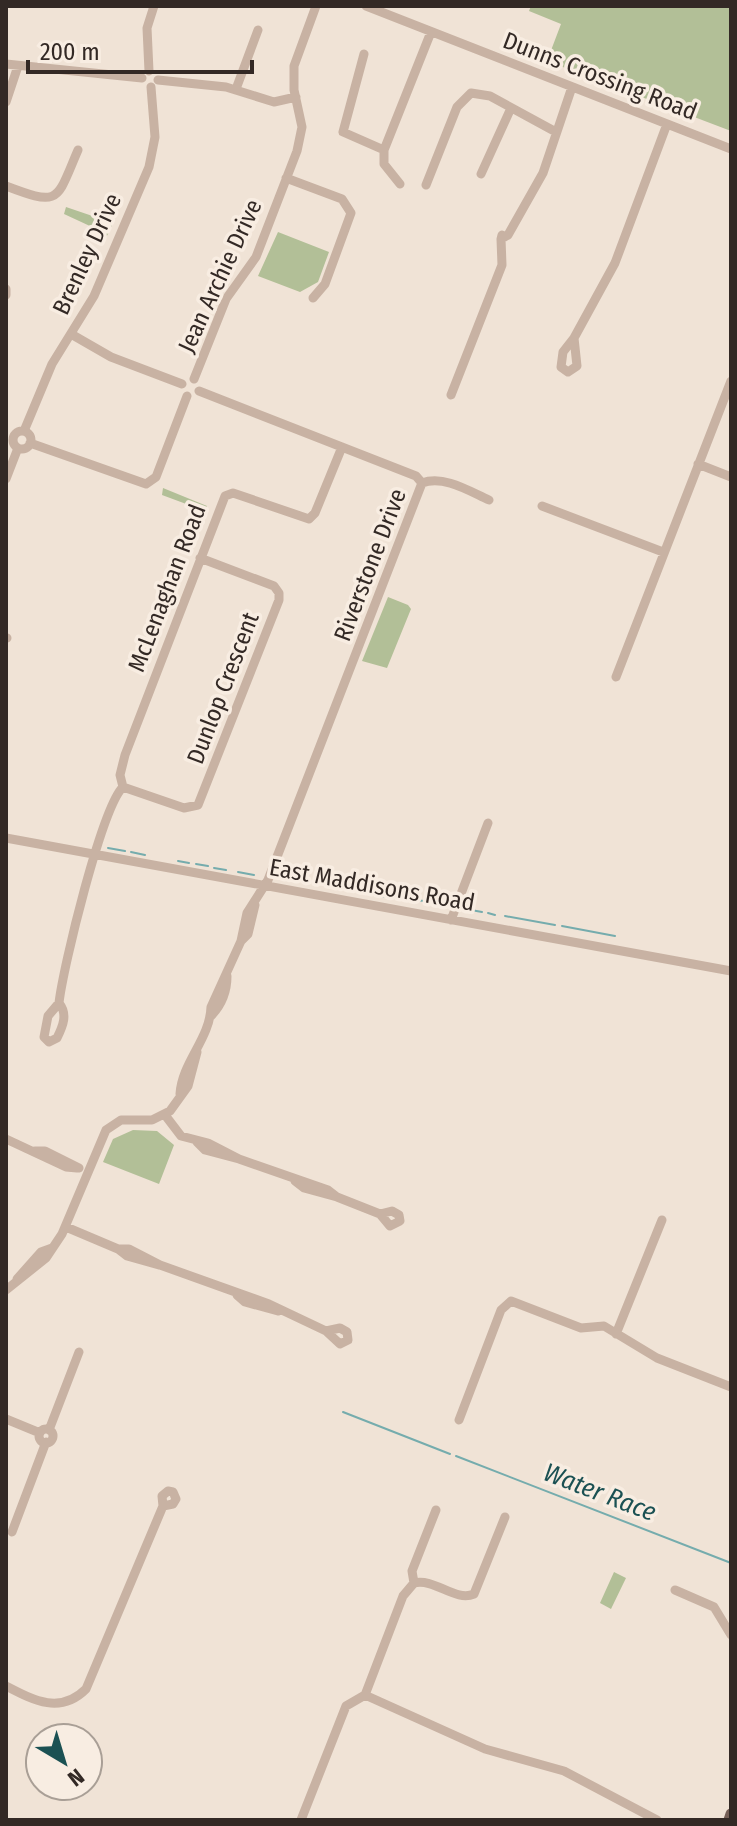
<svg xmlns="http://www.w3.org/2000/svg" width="737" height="1826" viewBox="0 0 737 1826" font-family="'Fira Sans Condensed',sans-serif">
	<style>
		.green { fill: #b2bf97 }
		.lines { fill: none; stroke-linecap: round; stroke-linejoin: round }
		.stream { stroke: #75acad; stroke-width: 2 }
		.minor { stroke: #c8b2a3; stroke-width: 9 }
		.major { stroke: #755f56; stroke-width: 11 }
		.labels { text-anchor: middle; stroke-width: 7; stroke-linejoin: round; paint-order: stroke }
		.street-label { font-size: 24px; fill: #332925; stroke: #f8ede2 }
		.water-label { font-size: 26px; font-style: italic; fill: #1b5153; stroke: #f8ede2 }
	</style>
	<rect width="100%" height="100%" fill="#f0e3d6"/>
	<!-- green -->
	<path class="green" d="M531 6H731V131L547 61 561 24 529 11Z
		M66 207 113 223 106 238 105 233 64 214Z
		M278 232 329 252 318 282 300 292 258 276Z
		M163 488 207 506 205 511 162 495Z
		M388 597 408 605 411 609 387 668 362 661Z
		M133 1130 157 1131 174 1145 159 1184 103 1162 113 1139Z
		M614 1572 626 1578 611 1609 600 1603Z"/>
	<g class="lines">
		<!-- stream -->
		<path class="stream" d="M108 848 125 851
			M131 852 145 855
			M178 861 189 863
			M196 864 208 866
			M214 868 226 870
			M238 872 254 875
			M379 896 396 897
			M401 897 451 906
			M460 908 482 912
			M488 913 495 915
			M505 916 555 925
			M562 926 615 936
			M343 1412 450 1454
			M456 1456 731 1563"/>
		<!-- minor -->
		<path class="minor" d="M366 6 731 149
			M364 54 343 132 384 150
			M6 64 142 78
			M149 71 147 28 154 6
			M158 80 226 87 274 102 296 97
			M236 89 258 30
			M6 102 18 66
			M481 174 511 108
			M286 178 342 199 351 213 325 284 313 298
			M400 184 384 164V150L431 32
			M426 185 457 107 471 93 490 96 556 132
			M6 186C61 207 56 201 78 150
			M502 235 501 239 508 235 543 173 572 87
			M6 289V295
			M71 334 111 357 182 384
			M574 338 563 352 561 367 568 372 577 366 574 338 615 263 667 124
			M194 379 226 299 256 257 297 151 302 127 294 90V66L316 6
			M451 395 502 265 501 239
			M24 431 52 364 94 296 149 167 155 137 151 87
			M13 440a9 9 0 1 1 18 0a9 9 0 1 1-18 0Z
			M30 443 146 484 156 477 187 396
			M698 464 731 477
			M6 479 18 448
			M422 483C444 475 469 491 489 500
			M542 506 663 552
			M6 638H7
			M616 677 731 381
			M123 787 120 775 125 755 225 496 233 493 309 519 315 513 342 447
			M123 787 184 808 198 805 279 600V593L274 586 200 558
			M6 838 731 971
			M451 920 488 823
			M241 941 248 934 255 905
			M59 1003 48 1016 44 1037 49 1042 57 1038C63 1026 68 1014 59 1003 63 967 102 807 123 787
			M210 1017C221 1006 227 991 227 976
			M180 1094C182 1062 210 1039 211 1007L241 941 247 913 268 880 422 483 416 476 199 391
			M165 1115 181 1136 208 1143 239 1159 328 1190 337 1197 380 1214 390 1226 400 1221 399 1215 392 1211 380 1214
			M6 1139 66 1167 77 1168
			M197 1142 205 1150 239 1159
			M35 1151H45L79 1168
			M295 1181 304 1188 337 1197
			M66 1227 118 1249H129L160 1265 269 1304 326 1331 340 1344 348 1340 347 1332 340 1328 326 1331
			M118 1249 127 1256 159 1265
			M17 1279 41 1252 52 1248
			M6 1290 46 1258 62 1234 106 1130 121 1120H152L170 1111 188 1086 197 1052
			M237 1295 245 1302 278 1311
			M616 1334 662 1220
			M6 1419 40 1433
			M459 1420 501 1310 511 1301 581 1328 604 1326 657 1358 731 1387
			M39 1436a7 7 0 1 1 14 0a7 7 0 1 1-14 0Z
			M49 1430 79 1352
			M12 1532 46 1442
			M414 1583C435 1578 455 1602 474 1594L505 1517
			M675 1590 714 1607 731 1635
			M6 1686C33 1700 60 1715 86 1689L163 1506 162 1496 168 1491 173 1492 176 1499 173 1504 163 1506
			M365 1695 485 1749 564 1771 657 1820
			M365 1695 403 1596 414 1583 412 1571 436 1510
			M301 1820 346 1706 365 1695"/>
		<!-- major -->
		<path class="major" d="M729 1820 731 1814"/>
	</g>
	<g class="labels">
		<!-- street labels -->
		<g class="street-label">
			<text transform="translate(600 76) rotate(21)" y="8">Dunns Crossing Road</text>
			<text transform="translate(87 254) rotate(-65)" y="8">Brenley Drive</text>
			<text transform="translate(220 276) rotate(-65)" y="8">Jean Archie Drive</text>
			<text transform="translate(370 565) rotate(-69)" y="8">Riverstone Drive</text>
			<text transform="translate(167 588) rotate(-69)" y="8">McLenaghan Road</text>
			<text transform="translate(223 688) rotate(-69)" y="8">Dunlop Crescent</text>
			<text transform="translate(372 885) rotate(10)" y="8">East Maddisons Road</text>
		</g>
		<!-- water labels -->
		<g class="water-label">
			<text transform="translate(600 1492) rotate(21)" y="9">Water Race</text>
		</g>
	</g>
	<!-- border -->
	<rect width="737" height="1826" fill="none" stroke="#332925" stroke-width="16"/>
	<!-- north arrow -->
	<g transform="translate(64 1762) rotate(142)"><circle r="38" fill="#f8ede2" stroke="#a99f96" stroke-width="2"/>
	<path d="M0-6L14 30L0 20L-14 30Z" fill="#1b5153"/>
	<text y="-12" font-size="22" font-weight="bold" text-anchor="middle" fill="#332925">N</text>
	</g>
	<!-- scale -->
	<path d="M28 60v12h224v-12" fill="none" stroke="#332925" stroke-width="4"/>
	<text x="40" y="60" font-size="24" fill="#332925" stroke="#f8ede2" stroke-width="6" paint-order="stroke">200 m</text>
</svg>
